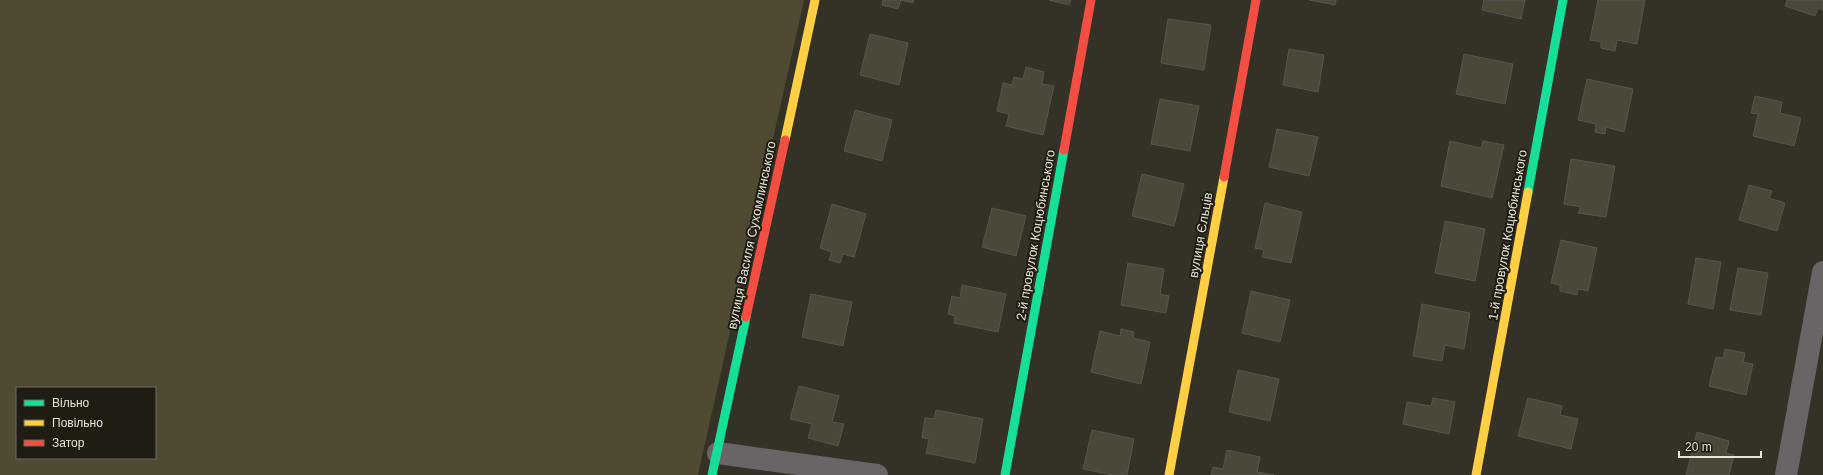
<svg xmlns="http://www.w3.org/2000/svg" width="1823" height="475" viewBox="0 0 1823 475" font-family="Arial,sans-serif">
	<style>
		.green { fill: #514a33; fill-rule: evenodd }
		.building { fill: #4b483a; stroke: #57554c }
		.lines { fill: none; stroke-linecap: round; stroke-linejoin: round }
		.street { stroke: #696466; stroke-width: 22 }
		.fast { stroke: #16e098; stroke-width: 9 }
		.slow { stroke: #ffcf43; stroke-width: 9 }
		.jam { stroke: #f24e42; stroke-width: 9 }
		.labels { text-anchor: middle; stroke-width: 4; stroke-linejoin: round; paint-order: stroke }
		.street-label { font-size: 13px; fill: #e8e4d8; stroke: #1f1c13 }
	</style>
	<rect width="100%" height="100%" fill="#343227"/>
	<!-- green -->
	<path class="green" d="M0 0H804L698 475H0ZM17 388H155V458H17Z"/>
	<!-- building -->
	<path class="building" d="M883 0H901L898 9 882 5Z
		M901 0H914L913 3Z
		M1049 0H1071L1069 5Z
		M1309 0H1336L1335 5Z
		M1484 0H1525L1521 19 1482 10Z
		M1598 0H1645L1637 44 1617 40 1615 51 1601 48V42L1590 40Z
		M1787 0H1823V10L1818 8 1815 16 1785 6Z
		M1168 19 1211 25 1204 70 1161 63Z
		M870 34 908 43 899 85 860 75Z
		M1289 49 1324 55 1318 92 1283 85Z
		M1464 54 1513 64 1505 104 1456 94Z
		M1026 67 1044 72 1042 84 1054 86 1043 135 1006 126 1009 114 997 111 1003 83 1012 85 1014 77 1023 79Z
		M1587 79 1633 89 1624 132 1606 127 1605 134 1595 132 1596 124 1578 120Z
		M1755 96 1782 102 1780 113 1801 118 1794 146 1753 136 1758 114 1751 113Z
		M1160 99 1199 106 1190 151 1151 144Z
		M855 110 892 120 882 161 844 151Z
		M1277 129 1318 137 1309 176 1269 167Z
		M1450 141 1481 148 1483 141 1504 145 1492 198 1441 186Z
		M1571 159 1615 166 1606 217 1578 213 1581 207 1564 204Z
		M1142 174 1184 184 1174 226 1132 216Z
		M1749 185 1772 191 1769 198 1785 203 1777 231 1739 220Z
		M1265 203 1302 212 1291 263 1262 257 1264 250 1255 248Z
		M832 204 866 214 854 257 843 254 840 263 829 260 832 252 820 248Z
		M992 208 1026 216 1016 256 982 247Z
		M1445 221 1485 229 1475 281 1435 273Z
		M1561 240 1597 248 1588 291 1578 289 1577 295 1560 291V285L1551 283Z
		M1696 258 1721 262 1713 309 1688 304Z
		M1128 263 1164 269 1160 294 1169 296 1166 313 1121 305Z
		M1738 268 1768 273 1761 315 1730 310Z
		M962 285 1006 294 998 332 954 323 955 316 948 314 952 296 960 298Z
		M1251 291 1290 300 1280 342 1242 333Z
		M811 294 852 302 843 346 802 337Z
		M1422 304 1470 313 1464 349 1445 345 1442 361 1413 356Z
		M1121 329 1134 332 1133 338 1150 342 1141 384 1091 372 1100 331 1120 336Z
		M1725 349 1745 353 1743 362 1753 364 1746 395 1709 386 1716 357 1723 358Z
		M1238 370 1279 379 1270 421 1229 412Z
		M799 386 839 396 832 422 844 424 838 446 808 438 812 424 790 419Z
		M1433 398 1455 402 1449 434 1403 424 1407 402 1431 406Z
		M1528 398 1562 406 1560 415 1578 419 1571 449 1518 436Z
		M936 410 983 419 975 463 926 453 929 439 922 438 925 418 934 419Z
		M1092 430 1134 439 1127 475H1113L1083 469Z
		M1697 432 1729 441 1726 453 1734 455 1729 475H1686Z
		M1227 450 1260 457 1257 472 1274 475H1211L1213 467 1223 469Z"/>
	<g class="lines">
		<!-- street -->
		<path class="street" d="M718 453 877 475
			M1786 475 1823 272"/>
		<!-- fast -->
		<path class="fast" d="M1528 192 1563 0
			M712 475 746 317
			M1005 475 1064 150"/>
		<!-- slow -->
		<path class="slow" d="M785 140 815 0
			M1169 475 1224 177
			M1476 475 1528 192"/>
		<!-- jam -->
		<path class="jam" d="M1064 150 1091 0
			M1224 177 1256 0
			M746 317 785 140"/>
	</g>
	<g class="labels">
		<!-- street labels -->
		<g class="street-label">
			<text transform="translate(751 235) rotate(-78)" y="5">вулиця Василя Сухомлинського</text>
			<text transform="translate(1035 235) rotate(-80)" y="5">2-й провулок Коцюбинського</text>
			<text transform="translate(1200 235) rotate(-80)" y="5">вулиця Єльців</text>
			<text transform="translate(1507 235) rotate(-80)" y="5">1-й провулок Коцюбинського</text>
		</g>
	</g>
	<!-- legend -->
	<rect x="16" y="387" width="140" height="72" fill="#1f1c13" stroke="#6f6c62"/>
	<rect x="24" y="400" width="20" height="6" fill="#16e098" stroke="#6f6c62"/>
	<text x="52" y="407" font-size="12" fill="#e8e4d8">Вільно</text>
	<rect x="24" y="420" width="20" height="6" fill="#ffcf43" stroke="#6f6c62"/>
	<text x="52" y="427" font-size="12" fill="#e8e4d8">Повільно</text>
	<rect x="24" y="440" width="20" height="6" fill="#f24e42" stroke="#6f6c62"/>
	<text x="52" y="447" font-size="12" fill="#e8e4d8">Затор</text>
	<!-- scale -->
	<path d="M1679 451v6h82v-6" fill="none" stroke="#e8e4d8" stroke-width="2"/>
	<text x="1685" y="451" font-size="12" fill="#e8e4d8" stroke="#1f1c13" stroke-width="3" paint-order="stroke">20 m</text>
</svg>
